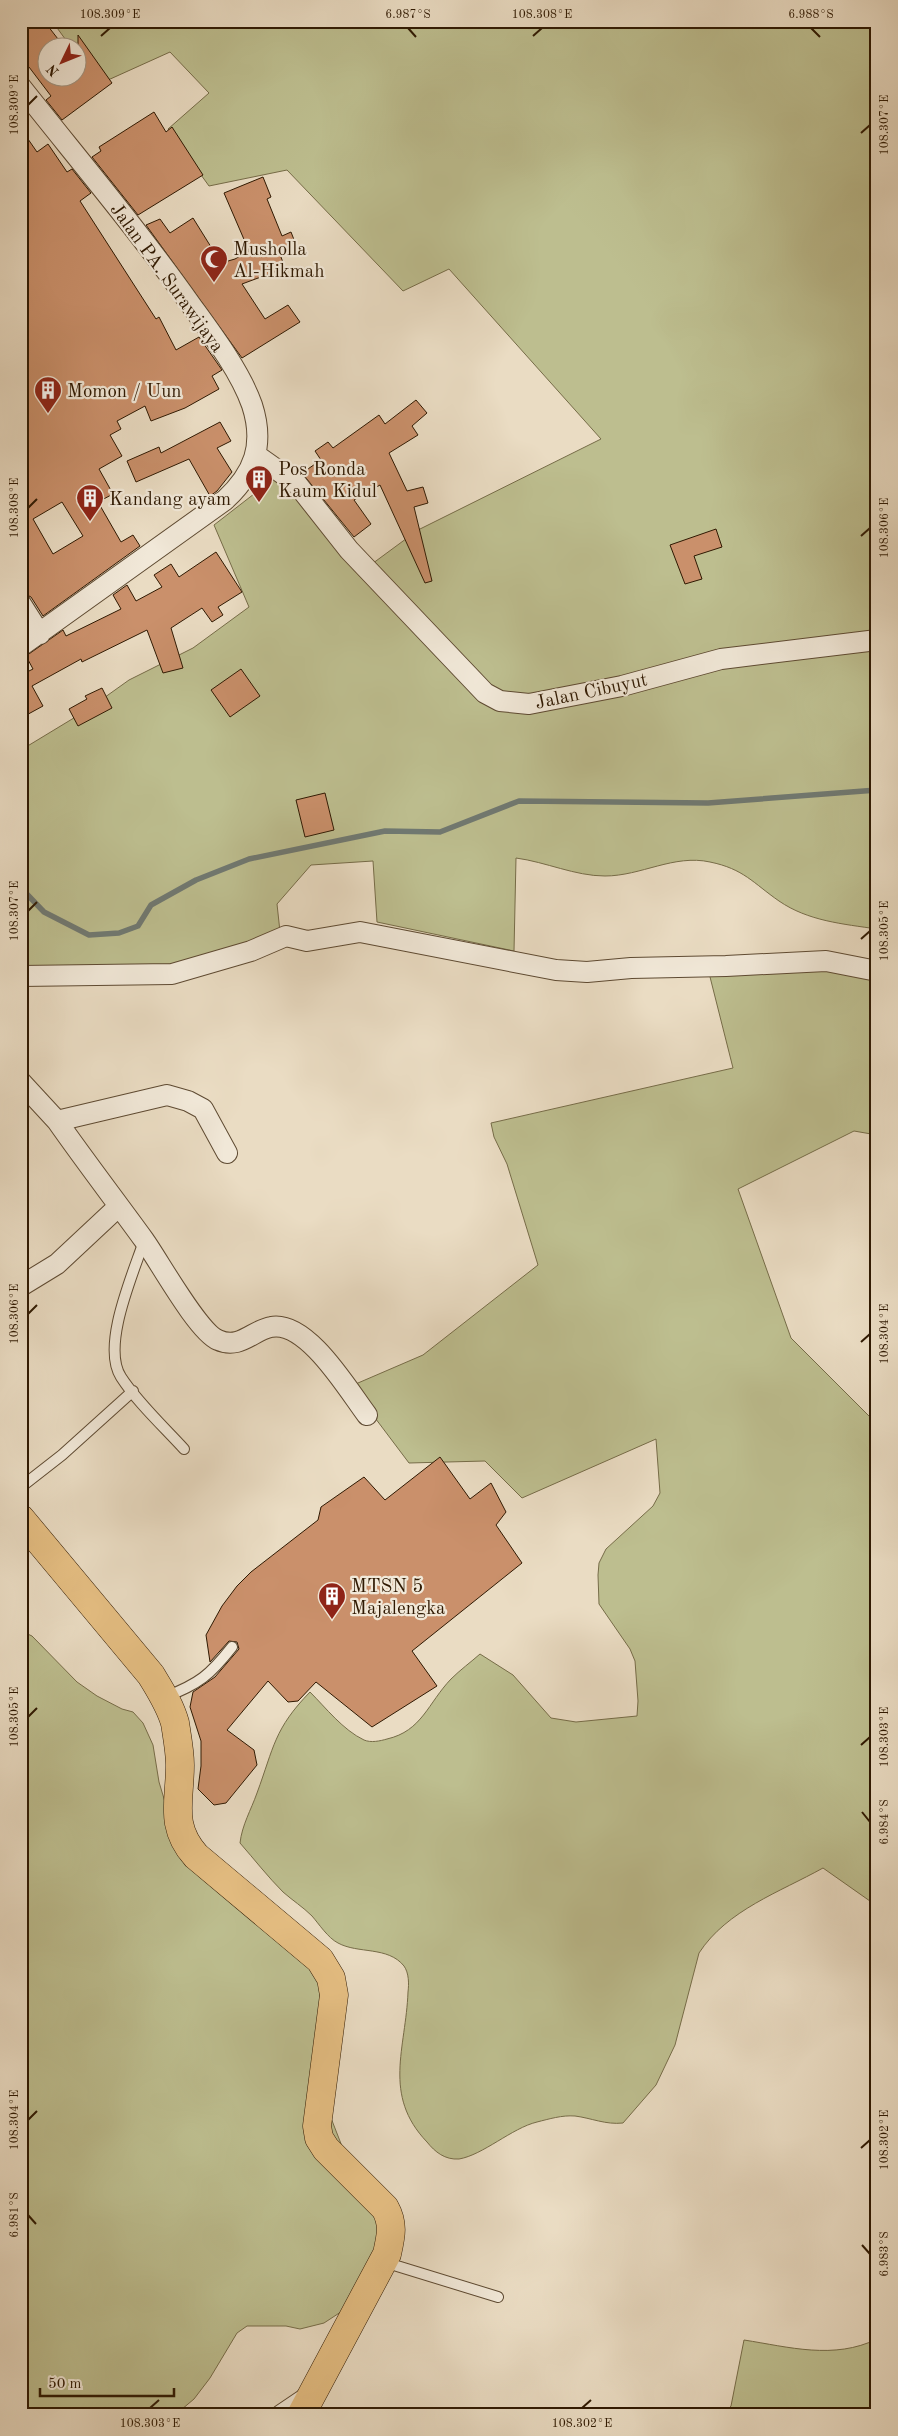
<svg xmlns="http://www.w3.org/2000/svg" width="898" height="2436" viewBox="0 0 898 2436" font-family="'Old Standard TT',serif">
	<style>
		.green { fill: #bdbe8f; stroke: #766c48 }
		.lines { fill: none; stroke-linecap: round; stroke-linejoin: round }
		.stream { stroke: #707972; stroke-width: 5.5 }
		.building { fill: #ca906b; stroke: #2f1902; fill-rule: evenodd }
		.lane-casing { stroke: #5e4a32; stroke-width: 12 }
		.street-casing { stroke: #5e4a32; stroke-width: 22 }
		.primary-casing { stroke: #2f1902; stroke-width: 29 }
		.lane { stroke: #f1e8d8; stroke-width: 10 }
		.street { stroke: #f1e8d8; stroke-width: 20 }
		.primary { stroke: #e5be82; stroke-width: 28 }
		.ticks { fill: none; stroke: #2f1902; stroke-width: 2 }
		.labels { text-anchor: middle; stroke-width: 4.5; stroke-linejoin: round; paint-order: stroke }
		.poi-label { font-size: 19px; fill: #2f1902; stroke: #f1e8d8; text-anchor: start }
		.street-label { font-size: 19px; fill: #2f1902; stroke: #f1e8d8 }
		.neatline { fill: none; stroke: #2f1902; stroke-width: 2 }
		.ticks-label { font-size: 12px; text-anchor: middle; fill: #2f1902 }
	</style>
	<rect width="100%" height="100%" fill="#eadcc3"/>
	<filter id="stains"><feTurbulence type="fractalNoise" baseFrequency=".004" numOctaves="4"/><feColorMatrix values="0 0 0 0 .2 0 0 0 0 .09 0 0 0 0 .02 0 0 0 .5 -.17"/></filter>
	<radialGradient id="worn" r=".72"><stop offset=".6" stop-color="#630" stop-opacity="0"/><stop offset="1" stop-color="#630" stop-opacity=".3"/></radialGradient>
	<!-- green -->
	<path class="green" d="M52 21H877V929C843 924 808 921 779 901 753 883 744 869 710 862 674 854 641 876 605 876 575 876 546 862 516 858L514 951 377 922 373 861 311 865 277 904 281 941 189 964 21 967V750L87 710 129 680 193 648 249 607 214 525 281 473 361 572 418 530 601 439 449 269 403 291 287 170 209 186 168 129 209 93 170 52 97 85 78 57V48L71 47Z
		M707 965 877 968V1135L854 1131 738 1189 791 1338 877 1424V1906L823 1868C780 1892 727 1910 699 1953L675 2045 656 2085 623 2123C606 2125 591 2118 575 2116 562 2115 549 2119 537 2122 512 2128 483 2155 459 2159 445 2160 435 2152 427 2142 382 2095 406 2048 408 1992 409 1984 409 1973 404 1966 388 1946 358 1954 338 1943 328 1938 319 1924 312 1916 303 1907 292 1900 283 1892 268 1877 254 1859 240 1843 242 1825 251 1810 257 1793 274 1747 274 1729 310 1692 326 1708 343 1730 364 1740 371 1743 380 1741 387 1739 422 1731 428 1703 451 1679 460 1670 471 1662 480 1654L513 1675 551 1718 576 1722 637 1716 638 1701 635 1661 630 1649 599 1604 598 1575 599 1563 606 1549 653 1506 660 1493 656 1439 522 1498 485 1461 409 1463 351 1386 423 1355 538 1265 507 1164 494 1137 491 1123 733 1068Z
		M21 1631 32 1636 77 1682 97 1696 122 1709 133 1712 143 1723 153 1745 159 1782 174 1832 305 1949 319 1984 331 2118 345 2154 388 2235 356 2302 324 2323 300 2329 286 2326H247L237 2333 210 2378 194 2399 175 2415H21Z
		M877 2339V2415H723L731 2406 744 2340C789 2347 834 2360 877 2339Z"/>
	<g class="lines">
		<!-- stream -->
		<path class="stream" d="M21 888 44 912 89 935 119 933 138 926 151 905 196 880 249 859 385 831 440 832 519 801 708 803 877 790"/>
	</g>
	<!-- building -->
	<path class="building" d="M21 21H44L65 48H48V78H78V35L112 83 62 120 46 100 51 96 29 67 21 74Z
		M154 112 166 132 172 127 203 175 138 215 92 157 101 151 99 147Z
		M21 129 37 152 48 144 67 172 72 169 91 193 80 201 156 319 159 317 176 350 199 337 222 370 212 376 219 389 185 408 151 421 145 406 117 421 121 429 110 435 122 456 99 469 113 494 98 502 121 542 133 535 140 546 43 616 31 597 21 592ZM62 502 83 536 53 554 33 519Z
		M263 177 271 197 267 199 282 236 291 232 298 250 281 257 285 268 242 284 265 319 288 305 300 322 242 358 146 225 160 219 170 233 193 218 221 263 235 259 249 251 224 193Z
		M416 400 427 413 412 426 418 435 389 453 407 491 423 487 428 503 414 507 432 581 425 583 380 485 354 500 371 524 354 537 302 473 321 460 315 451 328 442 333 448 379 415 385 424Z
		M220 422 231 441 217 448 232 472 217 491 210 496 189 459 136 482 127 461 159 447 161 453Z
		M716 529 722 547 694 556 702 579 685 584 670 545Z
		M216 552 242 592 218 607 223 615 212 622 202 608 171 628 183 668 163 673 147 630 82 662 81 659 32 686 43 706 21 718V667L25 673 33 669 26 656 63 630 66 636 121 609 113 595 127 585 136 601 162 587 154 575 171 564 179 577Z
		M241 669 260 696 230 717 211 690Z
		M102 688 112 708 78 726 69 709 87 699 85 696Z
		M325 793 334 830 305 837 296 800Z
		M440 1457 470 1499 491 1483 506 1512 496 1525 522 1563 412 1651 437 1686 372 1727 316 1682 298 1701 288 1702 268 1681 227 1730 254 1750 257 1765 226 1803 214 1805 198 1789 201 1766V1741L190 1707 193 1692 215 1677 239 1649 237 1642 229 1641 210 1662 206 1635 222 1606 237 1586 251 1572 318 1520 321 1507 364 1477 385 1500Z"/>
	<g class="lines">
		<!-- lane casing -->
		<g class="lane-casing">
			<path id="lane" d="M144 1241C133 1274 101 1346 121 1377 137 1402 164 1427 184 1449
				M21 1487 62 1455 133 1391
				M165 1697C199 1684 210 1675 232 1647
				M384 2262 498 2297"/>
		</g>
		<!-- street casing -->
		<g class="street-casing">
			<path id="street" d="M21 87C78 159 138 230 191 305 212 334 240 371 252 405 265 445 254 473 225 500L21 646
				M256 455 297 484 349 550 485 693 500 701 529 704 622 686 721 659 877 640
				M21 604 40 634
				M21 976 172 974 251 951 286 936 307 941 360 932 556 970 587 972 631 968 726 966 826 961 877 971
				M21 1082 57 1121
				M227 1153 203 1109 188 1101 167 1095 57 1121C85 1161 115 1200 144 1240 159 1261 198 1332 218 1340 240 1350 253 1330 271 1327 307 1320 348 1390 367 1415
				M21 1286 57 1264 118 1207
				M281 2415 312 2394"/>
		</g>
		<!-- primary casing -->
		<g class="primary-casing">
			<path id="primary" d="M21 1519 151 1675C160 1690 170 1705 175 1723 177 1736 180 1752 180 1765 180 1801 169 1826 196 1856L320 1960 331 1978 334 1995 317 2126 319 2138 326 2149 385 2208C394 2224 391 2236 387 2254L301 2415"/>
		</g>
		<!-- lane -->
		<use href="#lane" class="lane"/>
		<!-- street -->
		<use href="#street" class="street"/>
		<!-- primary -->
		<use href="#primary" class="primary"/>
	</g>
	<!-- ticks -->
	<path class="ticks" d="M408 28 416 37M811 28 820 37M101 36 110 28M533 36 542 28M28 105 37 96M861 133 870 125M28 508 37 499M861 536 870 528M28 911 37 902M861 939 870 931M28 1314 37 1305M861 1342 870 1334M28 1717 37 1708M861 1745 870 1737M862 1812 870 1822M28 2120 37 2111M861 2148 870 2140M28 2215 36 2224M862 2245 870 2254M150 2408 159 2400M582 2408 591 2400"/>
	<!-- icons -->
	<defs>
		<g id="mosque-pin" transform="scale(1.4375)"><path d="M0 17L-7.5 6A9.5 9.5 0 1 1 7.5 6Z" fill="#8f2418" stroke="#f1e8d8"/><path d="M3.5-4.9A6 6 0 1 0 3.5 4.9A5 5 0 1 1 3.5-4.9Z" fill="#fff"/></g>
		<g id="building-pin" transform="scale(1.4375)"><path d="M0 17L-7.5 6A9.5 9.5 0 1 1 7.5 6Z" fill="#8f2418" stroke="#f1e8d8"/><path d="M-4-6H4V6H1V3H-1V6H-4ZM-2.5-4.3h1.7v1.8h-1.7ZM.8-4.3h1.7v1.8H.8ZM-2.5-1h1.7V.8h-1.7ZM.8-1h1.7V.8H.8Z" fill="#fff"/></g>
	</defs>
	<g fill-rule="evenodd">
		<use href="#mosque-pin" x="214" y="259"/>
		<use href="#building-pin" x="48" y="390"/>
		<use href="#building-pin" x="259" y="479"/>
		<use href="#building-pin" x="90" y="498"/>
		<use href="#building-pin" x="332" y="1596"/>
	</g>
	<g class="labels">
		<!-- poi labels -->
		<g class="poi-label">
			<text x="233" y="255">Musholla<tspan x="233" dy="22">Al-Hikmah</tspan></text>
			<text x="67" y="397">Momon / Uun</text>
			<text x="278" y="475">Pos Ronda<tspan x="278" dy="22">Kaum Kidul</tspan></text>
			<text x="109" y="505">Kandang ayam</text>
			<text x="351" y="1592">MTSN 5<tspan x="351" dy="22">Majalengka</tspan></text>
		</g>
		<!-- street labels -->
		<g class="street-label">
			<text transform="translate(168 277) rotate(54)" y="7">Jalan PA. Surawijaya</text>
			<text transform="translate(591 690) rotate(-12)" y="7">Jalan Cibuyut</text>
		</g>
	</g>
	<!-- margin -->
	<rect width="898" height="2436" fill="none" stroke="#eadcc3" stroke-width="55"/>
	<!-- north arrow -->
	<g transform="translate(62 62) rotate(227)"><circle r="24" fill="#f1e8d8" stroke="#a39582"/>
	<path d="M0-4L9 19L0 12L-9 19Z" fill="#8f2418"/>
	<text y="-8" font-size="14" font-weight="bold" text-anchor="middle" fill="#2f1902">N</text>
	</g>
	<!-- scale -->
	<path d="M40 2388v8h134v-8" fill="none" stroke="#2f1902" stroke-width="2.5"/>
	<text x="48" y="2388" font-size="15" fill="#2f1902" stroke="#f1e8d8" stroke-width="4" paint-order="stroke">50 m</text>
	<rect x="28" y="28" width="842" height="2380" class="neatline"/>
	<g class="ticks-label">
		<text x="110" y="18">108.309°E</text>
		<text x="408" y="18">6.987°S</text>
		<text x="542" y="18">108.308°E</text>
		<text x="811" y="18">6.988°S</text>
		<text transform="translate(14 105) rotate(-90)" y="4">108.309°E</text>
		<text transform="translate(884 125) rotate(-90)" y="4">108.307°E</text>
		<text transform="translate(14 508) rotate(-90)" y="4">108.308°E</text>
		<text transform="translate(884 528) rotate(-90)" y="4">108.306°E</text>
		<text transform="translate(14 911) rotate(-90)" y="4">108.307°E</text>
		<text transform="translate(884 931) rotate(-90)" y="4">108.305°E</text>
		<text transform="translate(14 1314) rotate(-90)" y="4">108.306°E</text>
		<text transform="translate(884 1334) rotate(-90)" y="4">108.304°E</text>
		<text transform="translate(14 1717) rotate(-90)" y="4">108.305°E</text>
		<text transform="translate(884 1737) rotate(-90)" y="4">108.303°E</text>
		<text transform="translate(884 1822) rotate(-90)" y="4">6.984°S</text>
		<text transform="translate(14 2120) rotate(-90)" y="4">108.304°E</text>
		<text transform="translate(884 2140) rotate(-90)" y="4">108.302°E</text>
		<text transform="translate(14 2215) rotate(-90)" y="4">6.981°S</text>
		<text transform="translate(884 2254) rotate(-90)" y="4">6.983°S</text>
		<text x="150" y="2427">108.303°E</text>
		<text x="582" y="2427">108.302°E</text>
	</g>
	<rect width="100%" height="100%" filter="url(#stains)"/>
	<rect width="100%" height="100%" fill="url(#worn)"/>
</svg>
